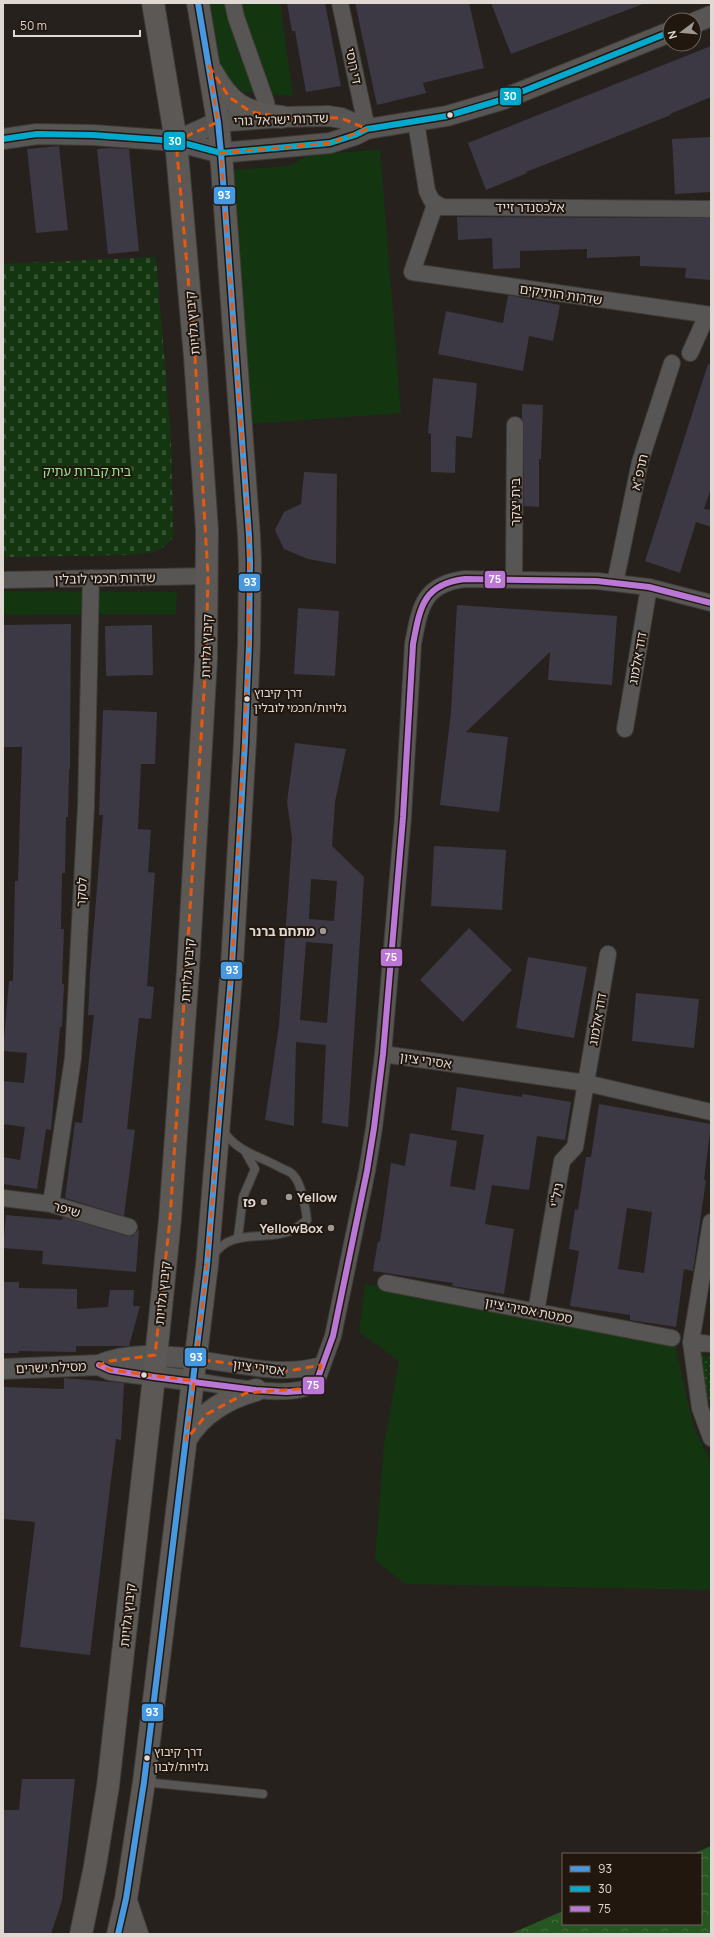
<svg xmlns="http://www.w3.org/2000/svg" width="714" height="1937" font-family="Manrope,'Noto Sans Hebrew',sans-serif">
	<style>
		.grass { fill: url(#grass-dots) }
		.forest { fill: url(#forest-crowns) }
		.cemetery { fill: url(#cemetery-stones) }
		.park { fill: #133610 }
		.building { fill: #3d3944; fill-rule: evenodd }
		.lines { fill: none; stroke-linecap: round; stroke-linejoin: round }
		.service-casing { stroke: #3f3b37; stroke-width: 10 }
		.minor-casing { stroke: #3f3b37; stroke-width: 18 }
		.tertiary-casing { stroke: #3f3b37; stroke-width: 22 }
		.secondary-casing { stroke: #3f3b37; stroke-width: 24 }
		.service { stroke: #575654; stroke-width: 8 }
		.minor { stroke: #575654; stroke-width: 16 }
		.tertiary { stroke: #575654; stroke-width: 20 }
		.secondary { stroke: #5b5856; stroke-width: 22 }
		.bus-1-casing { stroke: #21170f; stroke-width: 9 }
		.bus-2-casing { stroke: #21170f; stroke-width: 9 }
		.bus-3-casing { stroke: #21170f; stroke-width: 9 }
		.bus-1 { stroke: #4699e1; stroke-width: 6 }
		.bus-2 { stroke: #00a9ce; stroke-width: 6 }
		.bus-3 { stroke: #ba77d6; stroke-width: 6 }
		.marked { fill: none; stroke: #e8590c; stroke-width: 3; stroke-dasharray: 8 5; stroke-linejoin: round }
		.bus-dot { fill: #dfd8d3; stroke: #21170f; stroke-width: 1.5 }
		.poi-dot { fill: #9e9893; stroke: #21170f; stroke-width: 1.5 }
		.labels { text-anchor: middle; stroke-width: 4; stroke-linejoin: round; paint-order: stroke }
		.bus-label { font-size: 12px; fill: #dfd8d3; stroke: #21170f; text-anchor: start }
		.street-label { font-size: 13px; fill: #dfd8d3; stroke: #21170f }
		.park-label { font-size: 13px; fill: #94e48d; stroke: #21170f }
		.poi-label { font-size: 13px; font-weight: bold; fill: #dfd8d3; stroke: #21170f; text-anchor: end }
		.line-badge { stroke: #21170f; stroke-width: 1.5 }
		.badge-label { font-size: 11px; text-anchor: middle; font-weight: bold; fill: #fff }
	</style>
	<defs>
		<pattern id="grass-dots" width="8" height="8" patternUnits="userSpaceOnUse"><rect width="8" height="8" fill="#133610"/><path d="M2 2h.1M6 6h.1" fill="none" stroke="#355232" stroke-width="1.8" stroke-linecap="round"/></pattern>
		<pattern id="forest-crowns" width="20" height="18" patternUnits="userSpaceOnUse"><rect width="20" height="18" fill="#265721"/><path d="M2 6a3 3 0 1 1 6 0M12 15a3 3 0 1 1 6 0" fill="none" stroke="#456e40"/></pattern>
		<pattern id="cemetery-stones" width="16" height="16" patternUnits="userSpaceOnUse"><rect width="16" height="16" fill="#133610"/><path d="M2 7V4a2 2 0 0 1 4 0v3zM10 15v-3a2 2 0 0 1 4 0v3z" fill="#355232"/></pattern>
	</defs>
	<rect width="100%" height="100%" fill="#26211d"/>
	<path class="grass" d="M711,1355V1400L704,1401L700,1356Z"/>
	<path class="forest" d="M711,1846V1934H510L563,1911V1924H701V1854H693Z"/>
	<path class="cemetery" d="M156,257L171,439L173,537L165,546L154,552L130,555L3,557V264Z"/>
	<path class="park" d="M208,3H280L293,96L243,92L216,68Z
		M380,149L401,413L252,424L233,170L289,166L307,156Z
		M3,591L177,592L176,614L3,615Z
		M365,1284L675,1345L694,1428L711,1462V1590L405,1584L375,1560L384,1445L399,1361L359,1332Z"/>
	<path class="building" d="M287,3H325L341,86L306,92L295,31H292Z
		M355,3H469L484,68L423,83L426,93L377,105Z
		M491,3H643V4L511,54Z
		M711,46V97L670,114L671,115L526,172L527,173L486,190L468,143Z
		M711,137V192L675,194L672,139Z
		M59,146L68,230L36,233L27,149Z
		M109,148L129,149L139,251L108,254L97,149Z
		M457,217L711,218V280L685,278L686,268L640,266V256L587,258V249L520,251V268L493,269L492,238L458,240Z
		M508,295L560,305L553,341L529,336L523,371L438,354L446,311L503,323Z
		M708,364L711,365V488L704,509L711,510V527L696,522L680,573L645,561Z
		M433,378L477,383L472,438L456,436L455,473L431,472V434L428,433Z
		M522,404L543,405L541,459H539V507L524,506V425L522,419Z
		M304,472L337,474L336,564L308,559L284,549L275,530L284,512L301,504Z
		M457,605L617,616L612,685L548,680L550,652L466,732L508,737L499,812L440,805L451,712Z
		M298,608L339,611L335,676L294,674Z
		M71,624L70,769H69L68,817H66L65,873H62L61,929H64L62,984H64L62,1027H60L51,1130L46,1129L37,1189L3,1184V1157L20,1160L25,1127L3,1124V1081L24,1083L27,1053L3,1051L9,981H13L15,881H18L22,747H3V625Z
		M152,625L153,675L106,676L105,626Z
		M103,710L157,712L155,764H141L138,829L151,830L148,872L155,873L147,986L154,987L151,1019L139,1018L127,1129L135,1130L124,1216L65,1198L75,1122L82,1123L94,1015H88L90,973L103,815H99Z
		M295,743L346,749L335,802L332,846L364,877L348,1127L322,1123L326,1045L296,1042L294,1126L265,1120L279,1025L292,838L287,802ZM311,879L337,881L334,921L309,919ZM306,942L333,944L327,1023L300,1020Z
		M434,846L506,850L502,910L431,906Z
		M469,928L512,970L463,1022L420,980Z
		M528,957L587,967L574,1038L516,1028Z
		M636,993L699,999L694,1048L632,1041Z
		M457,1087L522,1097V1094L571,1102L565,1140L537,1136L529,1190L492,1185L485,1224L514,1229L504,1294L452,1286L453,1283L373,1271L378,1241L380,1242L391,1163L405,1166L410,1133L457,1141L450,1186L475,1190L484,1135L451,1130Z
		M599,1104L711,1124L704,1180H706L693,1271L684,1269L676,1327L630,1320V1315L570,1306L579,1251L569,1249L575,1209L578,1210L586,1157H591ZM627,1208L652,1212L644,1273L618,1269Z
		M6,1215L62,1220L63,1217L127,1236H132L139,1230L136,1272L42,1264L43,1251L3,1248Z
		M3,1282H19V1288L77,1289V1309L108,1307L110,1290H134L133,1306H140L129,1346H76V1352L19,1351V1353H3Z
		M64,1378L124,1383L121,1440L116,1439L90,1655L20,1647L35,1522L3,1519V1387L64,1389Z
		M22,1779H75L62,1900L51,1934H3V1810H19Z"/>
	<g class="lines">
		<g class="service-casing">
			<path id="service" d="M238,1237L243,1197L255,1169L246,1153
				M213,1256C232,1226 267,1243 295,1229C299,1226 303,1223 307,1220C306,1209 301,1183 294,1176C292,1172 285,1170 281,1168C260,1156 236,1152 223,1130
				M144,1782L263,1794"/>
		</g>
		<g class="minor-casing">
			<path id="minor" d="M233,3L236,17L266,102L268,115
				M340,3L367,129
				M416,122L427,191L432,201L442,207L711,209
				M435,205L412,272L711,315
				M690,353L707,315
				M3,580L208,576
				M514,580L515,425
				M615,583L640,462L672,363
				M625,729L649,587
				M383,1054L586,1083L711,1112
				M3,1198L51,1204L129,1227
				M51,1204L73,1058L86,806L91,578
				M711,1222L691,1342L700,1408L711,1438
				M386,1283L672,1338
				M536,1312L562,1161L575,1147L608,954
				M691,1342L711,1344
				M196,1359C237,1364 281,1377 321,1365
				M194,1381C223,1385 293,1401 316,1383L333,1336L367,1171L374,1128L383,1054L403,817L413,644C420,607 423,584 465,579L597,581L649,587L711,603"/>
		</g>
		<g class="tertiary-casing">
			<path id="tertiary" d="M694,23L711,16
				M3,139L37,134L93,135L176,141L221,153L330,143L355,135L367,129L447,116L501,100L670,32
				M176,141L218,122L282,117L328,116L341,118L367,129
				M103,1367L110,1370L194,1381
				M3,1369L99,1365C129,1352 164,1356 196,1359"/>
		</g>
		<g class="secondary-casing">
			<path id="secondary" d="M212,72C230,105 245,113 282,117
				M186,1439C201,1413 229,1397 256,1390
				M126,1901L137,1934
				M81,1934L95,1866L108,1786L154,1377L170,1219L188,970L206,660L207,530L195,357L176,141L153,3
				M118,1934L126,1899L144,1782L207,1265L232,965L245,742L249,644L250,562L249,536L221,153L218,122L198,3"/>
		</g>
		<use href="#service" class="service"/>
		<use href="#minor" class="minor"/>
		<use href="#tertiary" class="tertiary"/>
		<use href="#secondary" class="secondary"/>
		<g class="bus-1-casing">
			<path id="bus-1" d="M118,1934L126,1899L144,1782L207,1265L232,965L245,742L249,644L250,562L249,536L221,153L218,122L198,3"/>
		</g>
		<g class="bus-2-casing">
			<path id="bus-2" d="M3,139L37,134L93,135L176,141L221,153L330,143L355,135L367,129L447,116L501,100L670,32"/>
		</g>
		<g class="bus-3-casing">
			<path id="bus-3" d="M99,1365L110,1370L154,1377L256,1390L286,1392L301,1391L310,1388L316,1383L333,1336L367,1171L374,1128L383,1054L403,817L413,644C420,607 423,584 465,579L597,581L649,587L711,603"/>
		</g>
		<use href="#bus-1" class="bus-1"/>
		<use href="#bus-2" class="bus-2"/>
		<use href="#bus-3" class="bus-3"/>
	</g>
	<path class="marked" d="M209,66L229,97L251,112L282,117L341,118L367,129L330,143L221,153L249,536V644L232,965L207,1265L196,1359L288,1371L321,1365L316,1383L310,1388L246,1393L207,1414L186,1440L194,1381L110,1370L99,1365L110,1361L155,1355L170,1219L206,660L208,576L195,357L176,141L218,122Z"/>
	<g class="bus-dot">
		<circle cx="450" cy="115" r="3.5"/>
		<circle cx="247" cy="699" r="3.5"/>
		<circle cx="144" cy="1375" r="3.5"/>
		<circle cx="147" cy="1758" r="3.5"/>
	</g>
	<g class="poi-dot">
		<circle cx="323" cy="931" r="4"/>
		<circle cx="289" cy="1197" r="4"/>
		<circle cx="264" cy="1202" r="4"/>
		<circle cx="331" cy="1228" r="4"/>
	</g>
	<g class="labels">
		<g class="bus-label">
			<text x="254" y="697">דרך קיבוץ<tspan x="254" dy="15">גלויות/חכמי לובלין</tspan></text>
			<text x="154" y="1756">דרך קיבוץ<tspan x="154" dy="15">גלויות/לבון</tspan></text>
		</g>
		<g class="street-label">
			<text transform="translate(354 66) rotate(78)" y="5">די רוסי</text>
			<text transform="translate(281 119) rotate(-2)" y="5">שדרות ישראל גורי</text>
			<text x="530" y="212">אלכסנדר זייד</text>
			<text transform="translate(561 294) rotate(8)" y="5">שדרות הותיקים</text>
			<text transform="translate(192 323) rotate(-95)" y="5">קיבוץ גלויות</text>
			<text transform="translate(639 472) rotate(-77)" y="5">תרפ"א</text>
			<text transform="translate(515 502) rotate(-90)" y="5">בית יצקר</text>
			<text transform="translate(105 578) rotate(-1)" y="5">שדרות חכמי לובלין</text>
			<text transform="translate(206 646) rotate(-88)" y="5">קיבוץ גלויות</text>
			<text transform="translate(637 658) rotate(-80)" y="5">דוד אלמוג</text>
			<text transform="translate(81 892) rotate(-87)" y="5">לסקר</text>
			<text transform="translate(187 970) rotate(-86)" y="5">קיבוץ גלויות</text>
			<text transform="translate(597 1019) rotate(-80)" y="5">דוד אלמוג</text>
			<text transform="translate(426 1060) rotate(8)" y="5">אסירי ציון</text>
			<text transform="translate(556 1195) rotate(-80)" y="5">ניל"י</text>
			<text transform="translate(67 1209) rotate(16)" y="5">שיפר</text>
			<text transform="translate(162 1293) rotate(-84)" y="5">קיבוץ גלויות</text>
			<text transform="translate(529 1310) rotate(11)" y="5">סמטת אסירי ציון</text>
			<text transform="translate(51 1367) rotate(-2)" y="5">מסילת ישרים</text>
			<text transform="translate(259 1367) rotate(7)" y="5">אסירי ציון</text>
			<text transform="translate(127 1615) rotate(-84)" y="5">קיבוץ גלויות</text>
		</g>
		<g class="park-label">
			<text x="87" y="476">בית קברות עתיק</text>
		</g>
		<g class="poi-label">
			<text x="315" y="936">מתחם ברנר</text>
			<text x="297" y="1202" text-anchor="start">Yellow</text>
			<text x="256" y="1207">פז</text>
			<text x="323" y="1233">YellowBox</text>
		</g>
	</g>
	<g class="line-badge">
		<rect x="499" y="87" width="23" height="19" rx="4" fill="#00a9ce"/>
		<rect x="163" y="131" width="23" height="20" rx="4" fill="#00a9ce"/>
		<rect x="213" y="186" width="23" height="19" rx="4" fill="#4699e1"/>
		<rect x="484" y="570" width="22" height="19" rx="4" fill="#ba77d6"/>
		<rect x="238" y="573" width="23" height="19" rx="4" fill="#4699e1"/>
		<rect x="380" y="948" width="23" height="19" rx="4" fill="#ba77d6"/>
		<rect x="220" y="961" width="23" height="19" rx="4" fill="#4699e1"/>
		<rect x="184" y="1347" width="23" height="20" rx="4" fill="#4699e1"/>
		<rect x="302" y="1376" width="23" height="19" rx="4" fill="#ba77d6"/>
		<rect x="141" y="1703" width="23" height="19" rx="4" fill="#4699e1"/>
	</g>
	<g class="badge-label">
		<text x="510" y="100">30</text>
		<text x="175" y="145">30</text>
		<text x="224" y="199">93</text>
		<text x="495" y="583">75</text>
		<text x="250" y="586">93</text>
		<text x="391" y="961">75</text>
		<text x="232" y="974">93</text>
		<text x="196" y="1361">93</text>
		<text x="313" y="1389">75</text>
		<text x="152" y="1716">93</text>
	</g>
	<rect width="714" height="1937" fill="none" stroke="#dfd8d3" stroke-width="8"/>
	<rect x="562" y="1853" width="140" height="72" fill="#21170f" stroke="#6d645d"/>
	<rect x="570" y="1866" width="20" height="6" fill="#4699e1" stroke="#6d645d"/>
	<text x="598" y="1873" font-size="12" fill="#dfd8d3">93</text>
	<rect x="570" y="1886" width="20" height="6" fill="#00a9ce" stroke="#6d645d"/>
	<text x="598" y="1893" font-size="12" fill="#dfd8d3">30</text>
	<rect x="570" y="1906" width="20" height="6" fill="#ba77d6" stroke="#6d645d"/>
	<text x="598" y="1913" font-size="12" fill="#dfd8d3">75</text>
	<g transform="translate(682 32) rotate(254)"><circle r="19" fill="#21170f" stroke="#6d645d"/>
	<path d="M0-3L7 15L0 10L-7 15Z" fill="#9e9893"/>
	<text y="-6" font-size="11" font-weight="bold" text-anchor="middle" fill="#dfd8d3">N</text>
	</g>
	<path d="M14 30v6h126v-6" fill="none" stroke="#dfd8d3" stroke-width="2"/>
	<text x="20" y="30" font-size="12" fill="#dfd8d3" stroke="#21170f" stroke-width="3" paint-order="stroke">50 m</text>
</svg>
